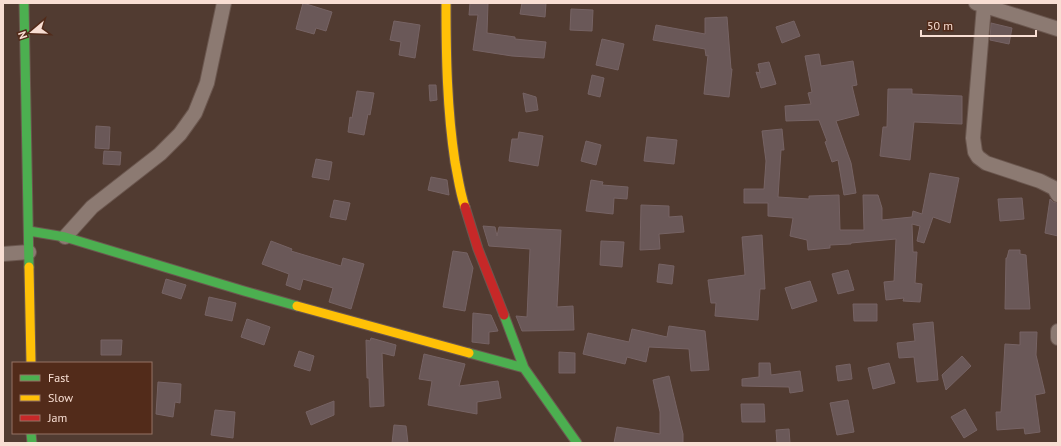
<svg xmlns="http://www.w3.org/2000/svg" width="1061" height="446" font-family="'PT Sans',sans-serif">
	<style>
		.building { fill: #6a5858; stroke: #766364 }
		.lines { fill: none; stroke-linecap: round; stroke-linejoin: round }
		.street-casing { stroke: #6b574f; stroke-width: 16 }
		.fast-casing { stroke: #6b574f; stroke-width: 11 }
		.slow-casing { stroke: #6b574f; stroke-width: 11 }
		.jam-casing { stroke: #6b574f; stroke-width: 11 }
		.street { stroke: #8c7a72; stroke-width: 14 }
		.fast { stroke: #4caf50; stroke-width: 9 }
		.slow { stroke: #ffc107; stroke-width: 9 }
		.jam { stroke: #c62828; stroke-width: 9 }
	</style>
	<rect width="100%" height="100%" fill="#513b31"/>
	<path class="building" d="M303,3L332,12L326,31L316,28L314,34L296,29Z
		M470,3H488L487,33L515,37V39L546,42L544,58L512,56L473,50L478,15H469Z
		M522,3H546L545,17L520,14Z
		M571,9L593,10L592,31L570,30Z
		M727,17L731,69H732L729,97L704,94L708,55L706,56L705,49L653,40L656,25L705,34V18Z
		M394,21L420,25L415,58L399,55L401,42L390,40Z
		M794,21L800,36L782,43L776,27Z
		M991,23L1012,28L1009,44L990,40Z
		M602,39L624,44L618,70L596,65Z
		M819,54L821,66L853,61L857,85L852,86L859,115L836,121L851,163L856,193L844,195L838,160L832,162L825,142L827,141L819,120L786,121L785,106L811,104L808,93L812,92L805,56Z
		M769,62L776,84L761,88L756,72L760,73L758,64Z
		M592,75L604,78L600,97L588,94Z
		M429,85H436L437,100L430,101Z
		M888,89H912V94L962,96V124L914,122L910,160L880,156L883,127H887Z
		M357,91L374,93L370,115L368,114L364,135L348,132L350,117L352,118Z
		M523,93L536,97L538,110L526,112Z
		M96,126L110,127L109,149L95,148Z
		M782,129L784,150H781L778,197L809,199V196L839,195L840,230H864L863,195H878L882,208V220L912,217L913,211L922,214L930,173L959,178L950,223L933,217L924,243L917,241L920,226L912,224L913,252H917L915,283L922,284L920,302L903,301L904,298L886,300L884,282L894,281L896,239L851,243V244L830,245V248L808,250L807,240L790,236L793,218L768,216V203H744V189H764L766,161L762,131Z
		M519,132L543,136L538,166L509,161L512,139H518Z
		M647,137L677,140L674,164L644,161Z
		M586,141L601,145L596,165L581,161Z
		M104,151L121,152L120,165L103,164Z
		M316,159L332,162L329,180L312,177Z
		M431,177L447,180L449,195L428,190Z
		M591,180L603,182L602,185L628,187L627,199L614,198L613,214L586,211Z
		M1022,198L1024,219L1000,221L998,199Z
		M1050,199L1053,202L1058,203V236L1045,233Z
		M334,200L350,203L346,220L330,217Z
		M641,205L669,206V217L682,216L684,232L659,234L660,249L640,250Z
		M483,226L495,227L497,236L499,227L561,230L557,307L573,306L574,330L522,331L516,316L527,317L530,249L489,246Z
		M762,235L765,289H760L758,320L715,316L716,303H711L708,280L745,275L742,237Z
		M271,241L292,249L291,251L341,266L343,258L364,264L351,309L329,302L333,288L303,279L300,290L286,285L289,274L262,264Z
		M601,241L624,242L622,267L600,265Z
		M1009,250H1020V254L1026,255L1030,309H1005L1006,258H1007Z
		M453,251L467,253L473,268L465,311L443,307Z
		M659,264L674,266L672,284L657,282Z
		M848,270L854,290L838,294L832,274Z
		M166,279L186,285L181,299L162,293Z
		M810,281L817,301L792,309L785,288Z
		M209,297L236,303L232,321L205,315Z
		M853,304H877V321H854Z
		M473,313L491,315L498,331L489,332V344L472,342Z
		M247,319L270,327L264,345L241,337Z
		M933,322L938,380L917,382L914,357L899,358L897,343L915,341L913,324Z
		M669,326L705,331L709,370L691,371L689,349L649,347L646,362L627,357L625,364L583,354L588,333L629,342L632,329L667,337Z
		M1020,332H1037L1036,355L1045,393L1035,395L1040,432L1025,434L1024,428L997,430L996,412H1001L1005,344L1020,345Z
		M371,338L396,345L394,356L382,353L384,406L370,407L369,378H367L366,340L370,341Z
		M101,340H122L121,355H101Z
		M299,351L314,356L310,371L294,366Z
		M559,352L575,353V373H559Z
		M424,354L465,364L459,386L498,381L501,398L477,402V414L428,405L432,381L419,379Z
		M962,356L971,366L946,390L942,375Z
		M759,363H770L771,375L800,371L803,391L790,393L789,387L742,386V379L759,377Z
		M889,363L895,383L873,389L868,368Z
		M850,364L852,379L838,381L836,366Z
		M669,376L683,434V443H614L617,427L660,434V412L653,380Z
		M158,382L181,384L180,403L175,402L173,417L156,414Z
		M848,400L854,432L837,435L830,403Z
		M334,401V415L311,425L306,412Z
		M741,404H764L765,422H742Z
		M965,409L977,430L964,438L951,417Z
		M215,410L235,412L233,438L211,435Z
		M394,425L406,426L408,443H392Z
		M789,429L790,443H777L776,430Z"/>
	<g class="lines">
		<g class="street-casing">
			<path id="street" d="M976,3L1058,29
				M984,6L973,138L975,152L978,157L986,163L1040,181L1054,188L1058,195
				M65,237L92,207L160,154L180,134L195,113L207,83L224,3
				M3,254L29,252
				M1058,331V338"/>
		</g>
		<g class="fast-casing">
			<path id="fast" d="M24,3L29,267
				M29,231L65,237L244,291L297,306
				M504,315L524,368L577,443
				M469,353L524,368
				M31,433L32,443"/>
		</g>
		<g class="slow-casing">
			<path id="slow" d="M446,3C446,56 447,109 455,162C458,177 460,193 465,207
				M29,267L31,363
				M297,306L469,353"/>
		</g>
		<g class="jam-casing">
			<path id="jam" d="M465,207L478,249L504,315"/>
		</g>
		<use href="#street" class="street"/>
		<use href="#fast" class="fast"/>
		<use href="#slow" class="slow"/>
		<use href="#jam" class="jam"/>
	</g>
	<rect width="1061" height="446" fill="none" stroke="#f8ded3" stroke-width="8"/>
	<rect x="12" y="362" width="140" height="72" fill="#522b1a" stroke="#947364"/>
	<rect x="20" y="375" width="20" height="6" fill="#4caf50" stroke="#947364"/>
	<text x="48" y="382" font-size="12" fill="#f8ded3">Fast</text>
	<rect x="20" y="395" width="20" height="6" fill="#ffc107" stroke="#947364"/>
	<text x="48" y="402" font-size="12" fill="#f8ded3">Slow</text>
	<rect x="20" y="415" width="20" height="6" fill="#c62828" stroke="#947364"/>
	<text x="48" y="422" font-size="12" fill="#f8ded3">Jam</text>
	<g transform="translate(32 32) rotate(251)" stroke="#522b1a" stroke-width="3" paint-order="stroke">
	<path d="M0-3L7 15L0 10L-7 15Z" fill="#f8ded3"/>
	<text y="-6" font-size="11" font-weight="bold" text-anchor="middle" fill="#f8ded3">N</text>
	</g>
	<path d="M921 30v6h115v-6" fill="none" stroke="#f8ded3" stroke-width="2"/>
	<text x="927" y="30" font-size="12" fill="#f8ded3" stroke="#522b1a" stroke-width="3" paint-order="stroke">50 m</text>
</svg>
